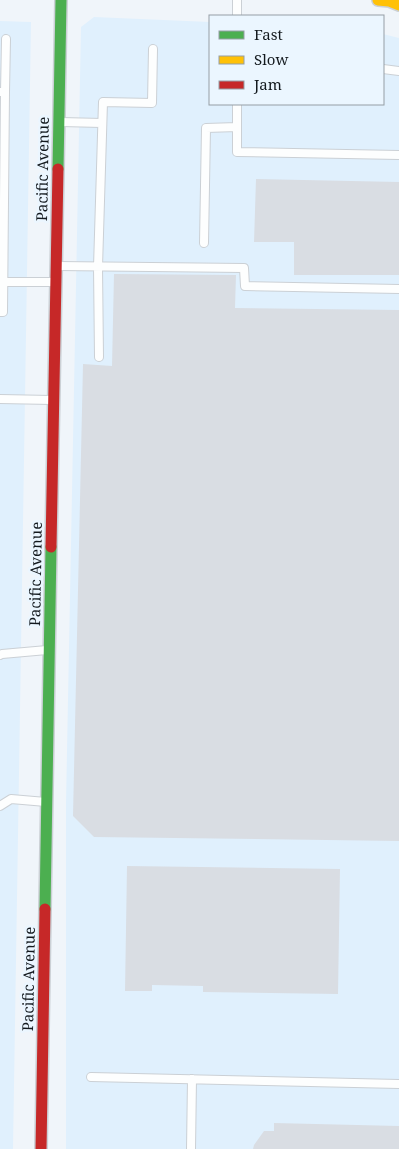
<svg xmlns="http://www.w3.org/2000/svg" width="399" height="1149" font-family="'Noto Serif',serif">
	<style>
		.built { fill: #e0f0fd }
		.building { fill: #d9dde3 }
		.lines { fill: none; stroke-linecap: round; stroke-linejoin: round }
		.lane-casing { stroke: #cbd0d5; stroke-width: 10 }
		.fast-casing { stroke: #cbd0d5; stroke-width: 14 }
		.slow-casing { stroke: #cbd0d5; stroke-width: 14 }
		.jam-casing { stroke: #cbd0d5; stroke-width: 14 }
		.lane { stroke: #fdfefe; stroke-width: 8 }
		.fast { stroke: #4caf50; stroke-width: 11 }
		.slow { stroke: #ffc107; stroke-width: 11 }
		.jam { stroke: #c62828; stroke-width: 11 }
		.labels { text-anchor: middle; stroke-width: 5; stroke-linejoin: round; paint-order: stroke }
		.street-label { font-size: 15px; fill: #13191e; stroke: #ebf6ff }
	</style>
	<rect width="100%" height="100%" fill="#f0f5fa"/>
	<path class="built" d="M94,17L210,22V104H383V34L399,38V1149H66V803L81,27Z
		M0,21L31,22L13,1149H0Z"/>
	<path class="building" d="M256,179L399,182V275H294V242H254Z
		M114,274L236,275L235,308L399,310V841L94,837L73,816L83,364L112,366Z
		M127,866L340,869L338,994L203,992V986L152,985V991H125Z
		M274,1123L399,1126V1149H253L254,1145L264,1131H274Z"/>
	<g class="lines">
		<g class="lane-casing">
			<path id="lane" d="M237,0V16
				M383,69L399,71
				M0,92H5L6,39
				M237,104V152L399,155
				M61,122L102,123
				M204,243L206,128L237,127
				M58,266L244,268L245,286L399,289
				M3,282H54
				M0,312H3L5,92
				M99,357L98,267L103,102L152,103L153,49
				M0,399L52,400
				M0,655L2,654L47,650
				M0,806L11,799L46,802
				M91,1077L399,1084
				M191,1149L192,1079"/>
		</g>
		<g class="fast-casing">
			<path id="fast" d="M58,169L61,0
				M45,909L51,547"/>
		</g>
		<g class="slow-casing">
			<path id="slow" d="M378,0L389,1L399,5"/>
		</g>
		<g class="jam-casing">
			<path id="jam" d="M51,547L58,169
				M41,1149L45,909"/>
		</g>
		<use href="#lane" class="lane"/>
		<use href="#fast" class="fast"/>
		<use href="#slow" class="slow"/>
		<use href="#jam" class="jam"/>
	</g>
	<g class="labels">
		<g class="street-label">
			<text transform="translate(43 169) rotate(-89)" y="5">Pacific Avenue</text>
			<text transform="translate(36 574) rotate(-89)" y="5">Pacific Avenue</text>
			<text transform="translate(29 979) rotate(-89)" y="5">Pacific Avenue</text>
		</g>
	</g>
	<rect x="209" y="15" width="175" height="90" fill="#ebf6ff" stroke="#959ea5"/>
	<rect x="219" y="31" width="25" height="8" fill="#4caf50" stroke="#959ea5"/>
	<text x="254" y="40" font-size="15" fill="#13191e">Fast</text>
	<rect x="219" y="56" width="25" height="8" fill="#ffc107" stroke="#959ea5"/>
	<text x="254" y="65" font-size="15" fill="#13191e">Slow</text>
	<rect x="219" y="81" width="25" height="8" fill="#c62828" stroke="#959ea5"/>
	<text x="254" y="90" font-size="15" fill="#13191e">Jam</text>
</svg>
